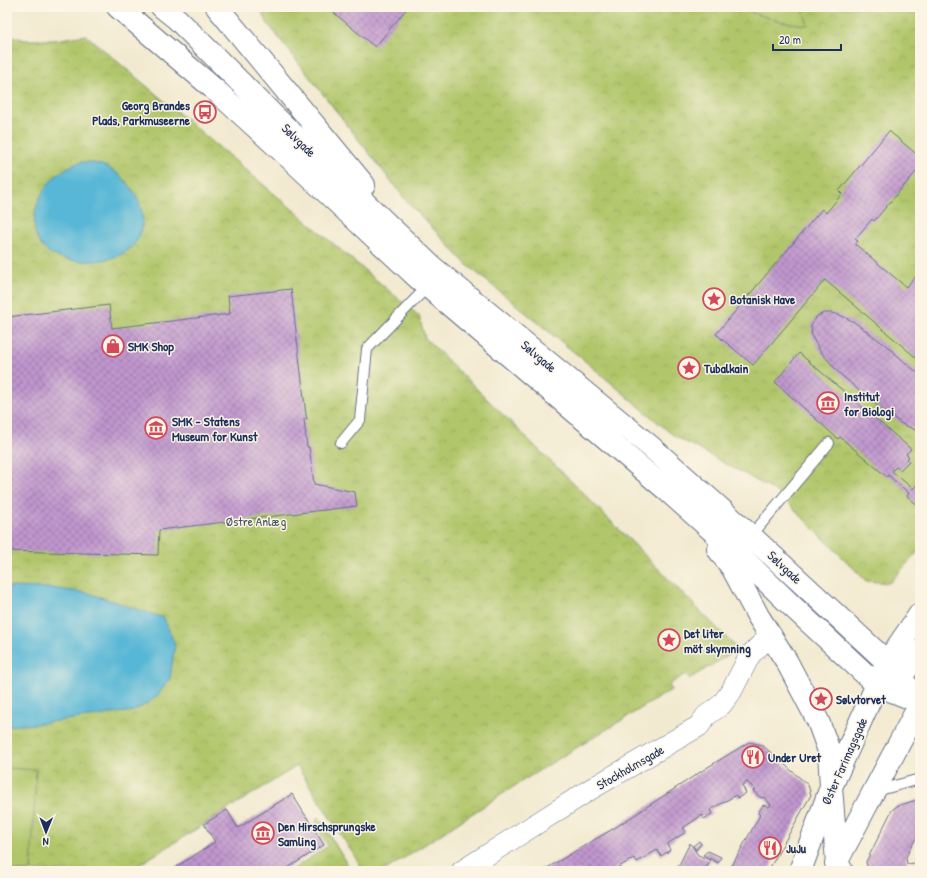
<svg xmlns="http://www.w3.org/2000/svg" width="927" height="878" font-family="'Patrick Hand',sans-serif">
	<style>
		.grass { fill: url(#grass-tufts); stroke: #667a64 }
		.park { fill: url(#park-crowns); stroke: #667a64 }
		.garden { fill: #b1c66b; stroke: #667a64 }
		.water { fill: #58b7d6; stroke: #3a739a }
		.building { fill: url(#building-cross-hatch) }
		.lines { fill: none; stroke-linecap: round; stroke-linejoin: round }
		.lane-casing { stroke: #667086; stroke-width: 12 }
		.street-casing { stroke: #667086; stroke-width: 22 }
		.secondary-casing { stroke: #667086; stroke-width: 24 }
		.lane { stroke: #fff; stroke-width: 10 }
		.street { stroke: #fff; stroke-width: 21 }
		.secondary { stroke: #fff; stroke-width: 22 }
		.labels { text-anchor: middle; stroke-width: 3; stroke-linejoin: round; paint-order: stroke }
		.poi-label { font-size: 13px; font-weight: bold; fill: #1b2f5e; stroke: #fcf5e5; text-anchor: start }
		.street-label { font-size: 13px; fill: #1b2f5e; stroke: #fcf5e5 }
		.park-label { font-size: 13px; fill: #405561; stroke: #fcf5e5 }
	</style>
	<defs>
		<pattern id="grass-tufts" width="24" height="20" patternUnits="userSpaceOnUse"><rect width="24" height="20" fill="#b1c66b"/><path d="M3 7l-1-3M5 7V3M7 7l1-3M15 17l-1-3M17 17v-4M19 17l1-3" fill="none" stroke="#98aa5f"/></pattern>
		<pattern id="park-crowns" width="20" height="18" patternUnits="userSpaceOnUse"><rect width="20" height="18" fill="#b1c66b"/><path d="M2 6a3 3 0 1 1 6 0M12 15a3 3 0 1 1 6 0" fill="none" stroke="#98aa5f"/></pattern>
		<pattern id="building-cross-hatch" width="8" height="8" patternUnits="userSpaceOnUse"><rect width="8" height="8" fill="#c096cd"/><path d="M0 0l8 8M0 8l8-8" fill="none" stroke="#9b7baa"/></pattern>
	</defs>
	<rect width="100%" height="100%" fill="#fcf5e5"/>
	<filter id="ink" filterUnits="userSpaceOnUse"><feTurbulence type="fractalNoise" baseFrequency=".025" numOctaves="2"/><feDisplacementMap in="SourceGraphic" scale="8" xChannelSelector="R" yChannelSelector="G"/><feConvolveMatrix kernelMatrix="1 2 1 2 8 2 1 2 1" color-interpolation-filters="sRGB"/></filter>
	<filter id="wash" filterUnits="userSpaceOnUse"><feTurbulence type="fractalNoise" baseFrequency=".012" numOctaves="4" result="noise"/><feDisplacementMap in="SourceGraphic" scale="16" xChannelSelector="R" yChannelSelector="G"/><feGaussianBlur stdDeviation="0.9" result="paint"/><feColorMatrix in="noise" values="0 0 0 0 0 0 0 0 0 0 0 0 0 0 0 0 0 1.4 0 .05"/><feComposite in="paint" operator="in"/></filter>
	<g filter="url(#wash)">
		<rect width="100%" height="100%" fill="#f2ead0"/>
		<path class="grass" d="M319,817L351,871H290L328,846L314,824L317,822L316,819Z"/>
		<path class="park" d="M260,7H920V550L889,583L866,581L777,492L673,435L591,366L466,264L405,199L265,20Z
			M7,34L25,40H55L86,35L419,316L425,338L539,450L568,478L738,649L689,679L685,674L669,685L671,690L527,778L384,871H364L297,766L137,866L140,871H7Z"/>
		<path class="garden" d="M739,7H802L808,25C782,23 762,17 739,7Z
			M7,768L36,770L31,871H7Z"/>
		<path class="water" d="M82,162C136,160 173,243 108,259C85,264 44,263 36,235C28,204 51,169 82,162Z
			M7,587L51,588L88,593L164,618L175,645L170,678L158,695L151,701L134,711L35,724L7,726Z"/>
		<g id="blocks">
			<path class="building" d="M327,7H408L375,47Z
				M889,131L920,157V167L874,221L872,219L855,239L858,241L855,244L906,287L920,272V361L825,280L753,365L716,334L822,209L826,213L842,194L839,191Z
				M291,289L306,415L307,419H304L307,447H309L314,484L355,492L357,506L159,530L158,555L7,551V317L109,305L112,328L230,314L228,296Z
				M824,313H832L842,316L854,322L884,344L920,375V432L902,424L872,402L839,373L821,352L812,337L811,326L817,316Z
				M799,353L911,449L906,454L909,457L907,459L909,461L900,470L896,467L892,471L913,489L920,481V507L907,496L909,493L888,475L887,477L840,437L838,439L775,382Z
				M749,742L762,745L808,785L811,795L768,871H729L760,815L758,813L763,805L769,807L771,805L764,797L761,798L753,791L755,789L747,782L742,785L746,793L738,798L736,795L710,810L712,814L704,819L702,815L683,828L686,832L667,844L670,850L661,856L657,850L637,862L634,858L612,871H542L616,827L708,767Z
				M292,794L324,845L283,871H170L215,842L204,824L227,810L238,828Z
				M920,799V837L916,838L906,857L907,864L915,863L920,866V871H870L868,869L866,862L892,810L897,806Z
				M699,841L701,844L696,850L693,846Z
				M690,843L698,855L710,860L705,871H676Z
				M708,851L721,857L718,863L703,855Z"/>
		</g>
	</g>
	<g filter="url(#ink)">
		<use href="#blocks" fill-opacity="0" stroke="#667086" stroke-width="1"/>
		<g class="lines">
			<g class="lane-casing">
				<path id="lane" d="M341,443L360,420L367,349L428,286
					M751,536L829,443
					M876,791L920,779"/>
			</g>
			<g class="street-casing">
				<path id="street" d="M462,871L591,789L699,726L706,716L721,705L731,692L750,655L771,635"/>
			</g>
			<g class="secondary-casing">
				<path id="secondary" d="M118,7L213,88L293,161L418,278L668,491L734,550L793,607L877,685L920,702
					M162,7L177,19L276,118L431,266L651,447L751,536L887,662L918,699
					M217,7L364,185
					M718,549L733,569L758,616L787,662L818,721L829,751L831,787L837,862L842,871
					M892,689L920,651
					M836,863L920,704
					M800,871L831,787L887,662L920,614"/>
			</g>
			<use href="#lane" class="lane"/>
			<use href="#street" class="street"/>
			<use href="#secondary" class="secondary"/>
		</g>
	</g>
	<defs>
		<g id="bus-ring" transform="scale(1.15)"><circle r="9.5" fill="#fcf5e5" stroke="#d1495b" stroke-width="1.5"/><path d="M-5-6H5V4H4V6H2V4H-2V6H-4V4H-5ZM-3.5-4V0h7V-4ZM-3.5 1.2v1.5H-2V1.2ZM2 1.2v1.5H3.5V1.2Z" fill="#d1495b"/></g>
		<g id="sight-ring" transform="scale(1.15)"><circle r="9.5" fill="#fcf5e5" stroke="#d1495b" stroke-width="1.5"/><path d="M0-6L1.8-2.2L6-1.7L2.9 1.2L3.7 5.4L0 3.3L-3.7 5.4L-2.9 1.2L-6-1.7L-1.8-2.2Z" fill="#d1495b"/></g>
		<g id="shop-ring" transform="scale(1.15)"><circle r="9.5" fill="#fcf5e5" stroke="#d1495b" stroke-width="1.5"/><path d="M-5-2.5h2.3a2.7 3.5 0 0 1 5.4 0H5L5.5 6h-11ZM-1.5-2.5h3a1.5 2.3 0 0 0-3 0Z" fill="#d1495b"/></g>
		<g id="museum-ring" transform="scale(1.15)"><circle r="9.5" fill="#fcf5e5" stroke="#d1495b" stroke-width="1.5"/><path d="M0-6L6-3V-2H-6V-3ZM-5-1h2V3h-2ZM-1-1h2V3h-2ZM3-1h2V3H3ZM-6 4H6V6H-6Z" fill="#d1495b"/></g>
		<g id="restaurant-ring" transform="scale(1.15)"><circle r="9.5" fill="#fcf5e5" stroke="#d1495b" stroke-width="1.5"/><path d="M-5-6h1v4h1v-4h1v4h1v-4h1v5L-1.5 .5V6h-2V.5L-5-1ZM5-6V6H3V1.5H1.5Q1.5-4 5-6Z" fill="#d1495b"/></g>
	</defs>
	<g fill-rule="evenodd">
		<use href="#bus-ring" x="205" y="112"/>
		<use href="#sight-ring" x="714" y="299"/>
		<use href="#shop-ring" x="113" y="346"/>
		<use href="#sight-ring" x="689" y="368"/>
		<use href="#museum-ring" x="828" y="403"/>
		<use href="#museum-ring" x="156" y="428"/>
		<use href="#sight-ring" x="669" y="640"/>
		<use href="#sight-ring" x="821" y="699"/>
		<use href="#restaurant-ring" x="753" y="757"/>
		<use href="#museum-ring" x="263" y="833"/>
		<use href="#restaurant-ring" x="770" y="848"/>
	</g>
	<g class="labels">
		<g class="poi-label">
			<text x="190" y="110" text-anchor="end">Georg Brandes<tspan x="190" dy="15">Plads, Parkmuseerne</tspan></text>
			<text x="730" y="304">Botanisk Have</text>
			<text x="128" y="351">SMK Shop</text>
			<text x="704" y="373">Tubalkain</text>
			<text x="844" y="401">Institut<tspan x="844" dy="15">for Biologi</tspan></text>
			<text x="172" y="426">SMK - Statens<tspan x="172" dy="15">Museum for Kunst</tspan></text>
			<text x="684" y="638">Det liter<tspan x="684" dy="15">möt skymning</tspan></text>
			<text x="836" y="704">Sølvtorvet</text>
			<text x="768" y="762">Under Uret</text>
			<text x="278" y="831">Den Hirschsprungske<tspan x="278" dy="15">Samling</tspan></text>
			<text x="786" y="853">JuJu</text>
		</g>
		<g class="street-label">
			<text transform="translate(299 140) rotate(44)" y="5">Sølvgade</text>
			<text transform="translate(539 356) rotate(40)" y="5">Sølvgade</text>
			<text transform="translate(785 567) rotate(43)" y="5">Sølvgade</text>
			<text transform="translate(844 761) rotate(-66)" y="5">Øster Farimagsgade</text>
			<text transform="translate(630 767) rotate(-30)" y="5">Stockholmsgade</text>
		</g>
		<g class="park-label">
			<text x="256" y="526">Østre Anlæg</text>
		</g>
	</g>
	<rect width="927" height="878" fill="none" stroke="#fcf5e5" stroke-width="24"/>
	<g transform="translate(46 832) rotate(181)" stroke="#fcf5e5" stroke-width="3" paint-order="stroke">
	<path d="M0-3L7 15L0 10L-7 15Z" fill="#1b2f5e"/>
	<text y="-6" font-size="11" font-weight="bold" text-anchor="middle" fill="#1b2f5e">N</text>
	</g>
	<path d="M773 44v6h68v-6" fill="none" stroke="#1b2f5e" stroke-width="2"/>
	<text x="779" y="44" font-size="12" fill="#1b2f5e" stroke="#fcf5e5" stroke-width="3" paint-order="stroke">20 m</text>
</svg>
